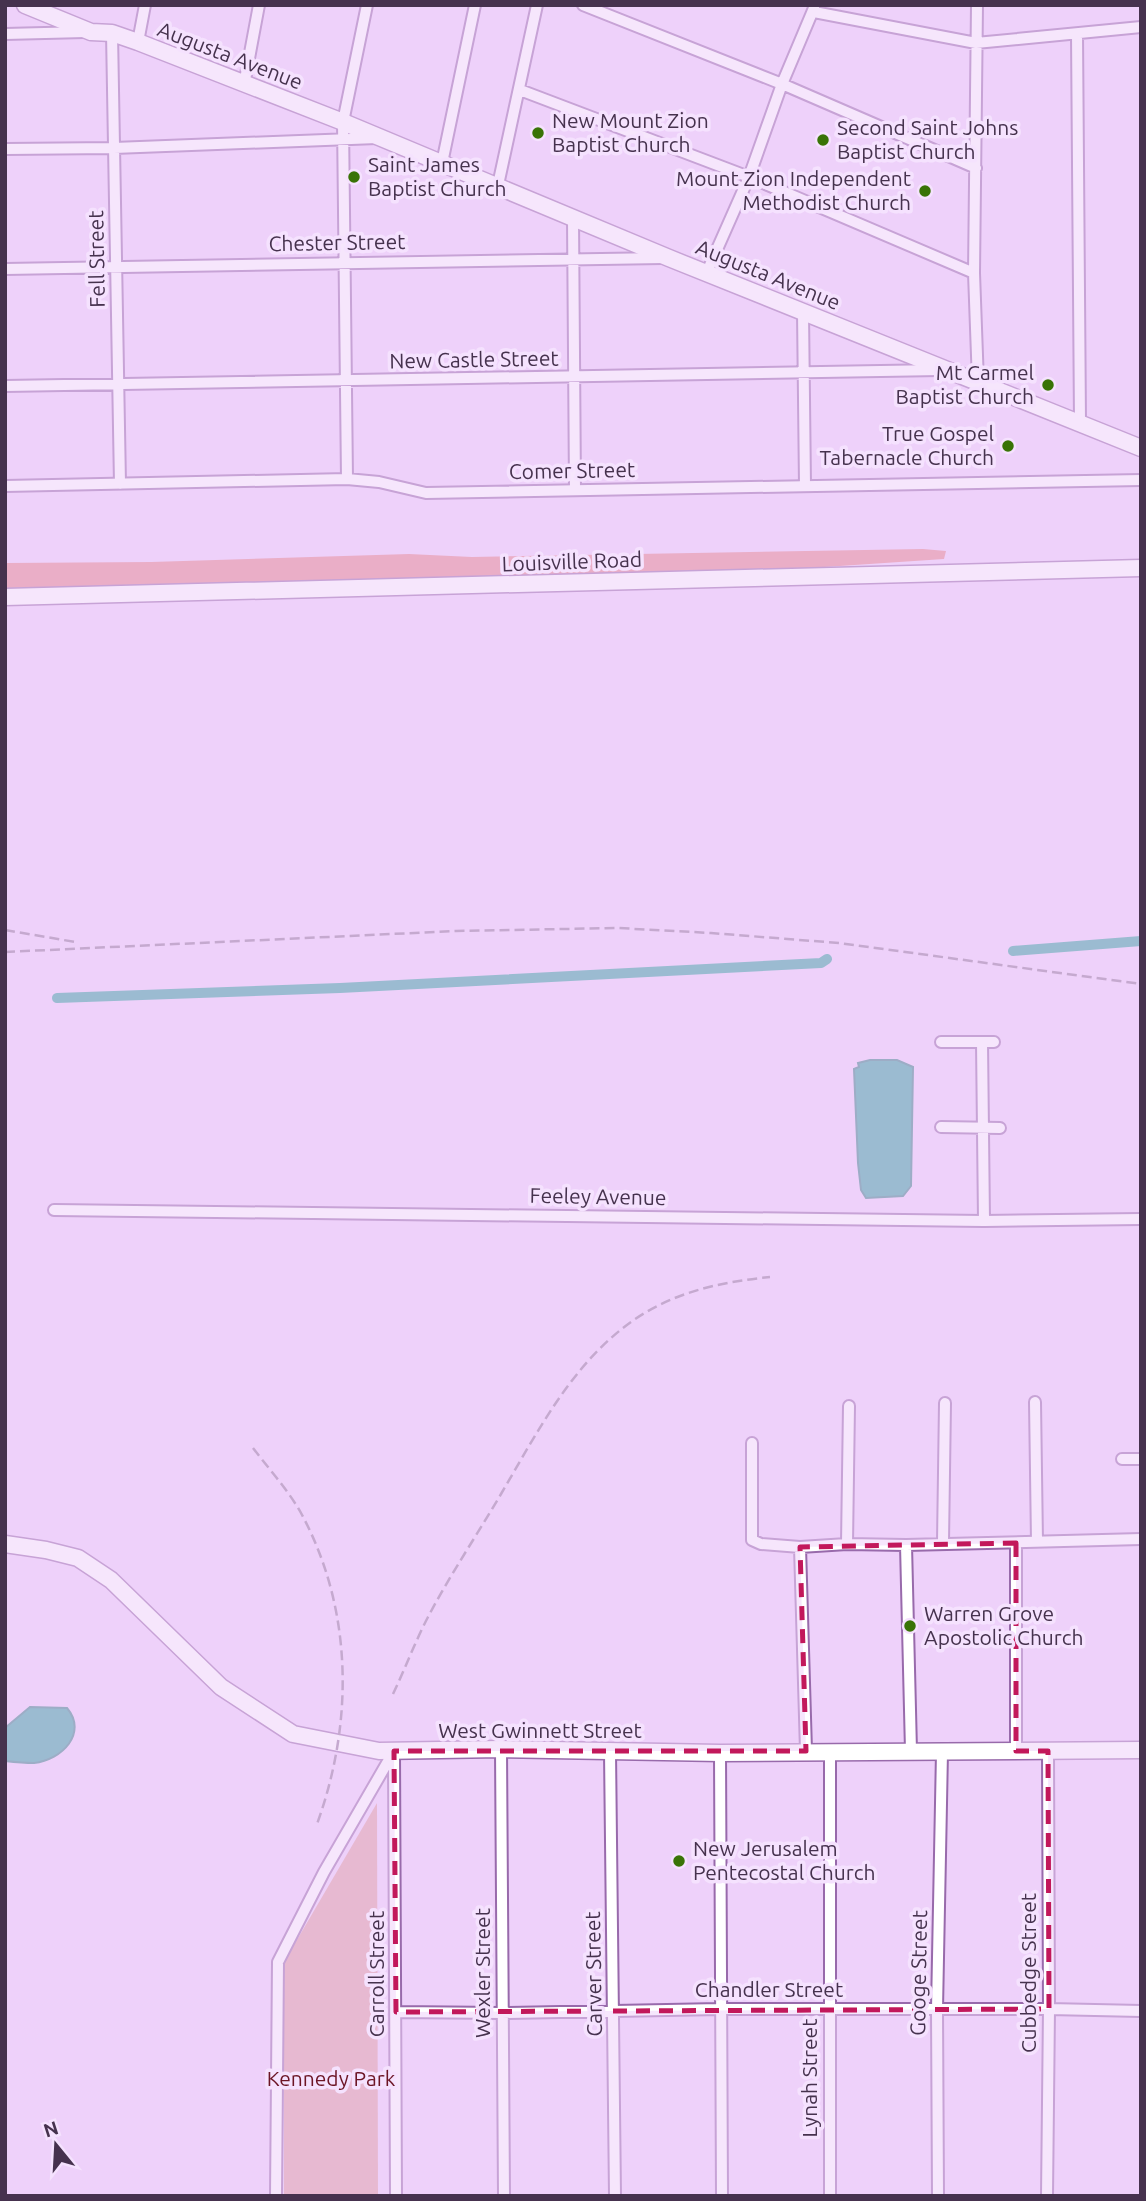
<svg xmlns="http://www.w3.org/2000/svg" width="1146" height="2201" font-family="Ubuntu,sans-serif">
	<style>
		.green { fill: #de9ca0 }
		.forest { fill: #e4838b }
		.water { fill: #35a1a1; stroke: #3a8088; stroke-width: 2 }
		.lines { fill: none; stroke-linecap: round; stroke-linejoin: round }
		.canal { stroke: #35a1a1; stroke-width: 10 }
		.minor-casing { stroke: #986aab; stroke-width: 14 }
		.secondary-casing { stroke: #986aab; stroke-width: 19 }
		.minor { stroke: #fff; stroke-width: 10 }
		.secondary { stroke: #fff; stroke-width: 16 }
		.rail { stroke: #92799b; stroke-width: 2.5; stroke-dasharray: 10 5; stroke-linecap: butt }
		.marked { fill: none; stroke: #c2185b; stroke-width: 5; stroke-dasharray: 14 9; stroke-linejoin: round }
		.poi-dot { fill: #397306; stroke: #f5e2fe; stroke-width: 2.5 }
		.labels { text-anchor: middle; stroke-width: 7; stroke-linejoin: round; paint-order: stroke }
		.street-label { font-size: 21px; fill: #46324e; stroke: #f5e2fe }
		.poi-label { font-size: 21px; fill: #46324e; stroke: #f5e2fe; text-anchor: start }
		.park-label { font-size: 21px; fill: #6c1525; stroke: #f5e2fe }
	</style>
	<rect width="100%" height="100%" fill="#eed1fa"/>
	<path class="green" d="M377,1803L378,2196H284V1962Z"/>
	<path class="forest" d="M923,549L946,551L944,559L810,568L475,578L5,588V563L151,562L409,554L472,557Z"/>
	<path class="water" d="M870,1060H897L913,1067L911,1186L903,1196L866,1198L861,1190L858,1163L854,1069L859,1067L858,1063Z
		M30,1707L67,1708C88,1733 62,1760 34,1763C25,1763 14,1762 5,1761V1728Z"/>
	<g class="lines">
		<path class="canal" d="M1013,951L1141,941
			M57,998L340,988L821,963L827,959"/>
		<g class="minor-casing">
			<path id="minor" d="M583,5L782,84L976,168
				M977,5L974,273L978,383
				M814,12L976,43L1141,27
				M112,33L120,484
				M5,34L85,32
				M1077,34L1080,422
				M138,42L145,5
				M244,85L259,5
				M520,90L749,177L974,273
				M5,149L114,148L377,138
				M442,163L475,5
				M498,185L537,5
				M573,218L575,490
				M5,269L663,258
				M707,272L749,177L782,84L814,8
				M803,312L805,486
				M5,386L940,370
				M347,479L343,122L367,5
				M5,486L347,479L379,482L426,493L1141,480
				M941,1042H994
				M982,1042L984,1221
				M941,1127L1000,1128
				M54,1210L984,1221L1141,1219
				M1035,1402L1037,1542
				M752,1443V1540L761,1544L800,1547L847,1544L906,1545L1141,1539
				M1122,1459H1141
				M943,1542L945,1403
				M847,1544L849,1406
				M906,1545L911,1751
				M800,1547L806,1751
				M501,1749L504,2196
				M1016,1751V1543
				M610,1752L615,2196
				M720,1753L722,2196
				M394,1754L396,2196
				M396,2012L502,2013L720,2009H1049L1141,2011
				M276,2196L278,1962L324,1872L394,1751
				M830,2196V1751
				M938,2196L937,2009L942,1752
				M1047,2196L1049,2009L1048,1751"/>
		</g>
		<g class="secondary-casing">
			<path id="secondary" d="M25,5L91,32L112,33L138,42L343,122L669,258L1141,448
				M5,597L1141,568
				M5,1544L46,1550L78,1558L111,1580L221,1687L293,1734L379,1751L501,1749L720,1753L1141,1750"/>
		</g>
		<use href="#minor" class="minor"/>
		<use href="#secondary" class="secondary"/>
		<path class="rail" d="M5,930L75,942
			M5,952L456,931L618,928L711,933L839,943L1141,984
			M253,1448C269,1469 288,1490 301,1513C353,1609 354,1722 317,1824
			M393,1694C405,1669 415,1642 428,1617C450,1575 477,1535 501,1494C537,1433 571,1365 631,1322C673,1292 720,1282 770,1277"/>
	</g>
	<path d="M0 0H1146V2201H0ZM1016,1543V1751H1048L1049,2009L396,2012L394,1751H806L800,1547Z" fill="#eed1fa" fill-opacity=".55" fill-rule="evenodd"/>
	<path class="marked" d="M1016,1543V1751H1048L1049,2009L396,2012L394,1751H806L800,1547Z"/>
	<g class="poi-dot">
		<circle cx="538" cy="133" r="7"/>
		<circle cx="823" cy="140" r="7"/>
		<circle cx="354" cy="177" r="7"/>
		<circle cx="925" cy="191" r="7"/>
		<circle cx="1048" cy="385" r="7"/>
		<circle cx="1008" cy="446" r="7"/>
		<circle cx="910" cy="1626" r="7"/>
		<circle cx="679" cy="1861" r="7"/>
	</g>
	<g class="labels">
		<g class="street-label">
			<text transform="translate(230 56) rotate(21)" y="7">Augusta Avenue</text>
			<text transform="translate(337 243) rotate(-1)" y="7">Chester Street</text>
			<text transform="translate(97 259) rotate(-91)" y="7">Fell Street</text>
			<text transform="translate(768 275) rotate(22)" y="7">Augusta Avenue</text>
			<text transform="translate(474 360) rotate(-1)" y="7">New Castle Street</text>
			<text transform="translate(572 471) rotate(-1)" y="7">Comer Street</text>
			<text transform="translate(572 562) rotate(-2)" y="7">Louisville Road</text>
			<text transform="translate(598 1197) rotate(1)" y="7">Feeley Avenue</text>
			<text x="540" y="1738">West Gwinnett Street</text>
			<text transform="translate(483 1973) rotate(-90)" y="7">Wexler Street</text>
			<text transform="translate(919 1973) rotate(-89)" y="7">Googe Street</text>
			<text transform="translate(1029 1973) rotate(-90)" y="7">Cubbedge Street</text>
			<text transform="translate(377 1974) rotate(-90)" y="7">Carroll Street</text>
			<text transform="translate(594 1974) rotate(-91)" y="7">Carver Street</text>
			<text x="769" y="1997">Chandler Street</text>
			<text transform="translate(810 2078) rotate(-90)" y="7">Lynah Street</text>
		</g>
		<g class="poi-label">
			<text x="552" y="128">New Mount Zion<tspan x="552" dy="24">Baptist Church</tspan></text>
			<text x="837" y="135">Second Saint Johns<tspan x="837" dy="24">Baptist Church</tspan></text>
			<text x="368" y="172">Saint James<tspan x="368" dy="24">Baptist Church</tspan></text>
			<text x="911" y="186" text-anchor="end">Mount Zion Independent<tspan x="911" dy="24">Methodist Church</tspan></text>
			<text x="1034" y="380" text-anchor="end">Mt Carmel<tspan x="1034" dy="24">Baptist Church</tspan></text>
			<text x="994" y="441" text-anchor="end">True Gospel<tspan x="994" dy="24">Tabernacle Church</tspan></text>
			<text x="924" y="1621">Warren Grove<tspan x="924" dy="24">Apostolic Church</tspan></text>
			<text x="693" y="1856">New Jerusalem<tspan x="693" dy="24">Pentecostal Church</tspan></text>
		</g>
		<g class="park-label">
			<text x="331" y="2086">Kennedy Park</text>
		</g>
	</g>
	<rect width="1146" height="2201" fill="none" stroke="#46324e" stroke-width="14"/>
	<g transform="translate(56 2145) rotate(342)" stroke="#f5e2fe" stroke-width="5" paint-order="stroke">
	<path d="M0-5L12 26L0 18L-12 26Z" fill="#46324e"/>
	<text y="-10" font-size="19" font-weight="bold" text-anchor="middle" fill="#46324e">N</text>
	</g>
</svg>
